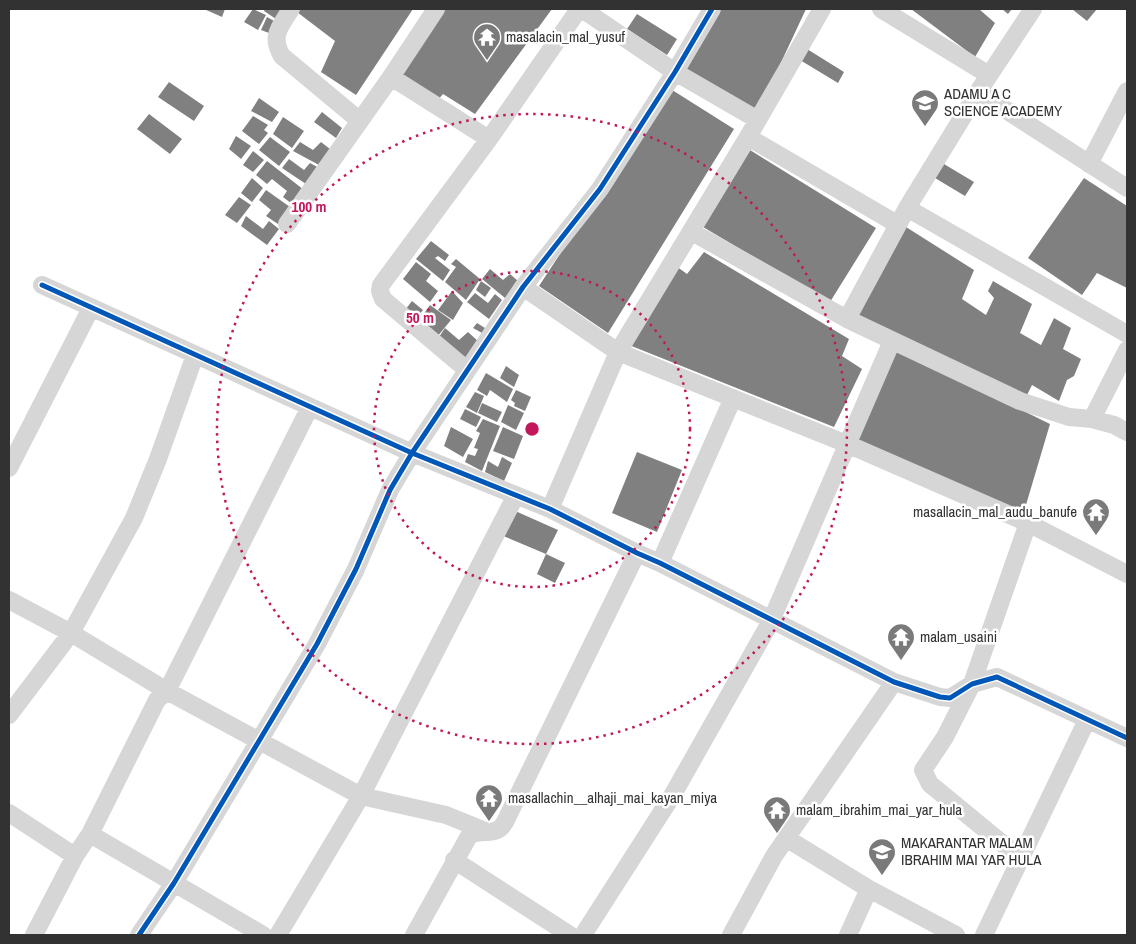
<svg xmlns="http://www.w3.org/2000/svg" width="1136" height="944" font-family="'Archivo Narrow',sans-serif">
	<style>
		.building { fill: #808080 }
		.lines { fill: none; stroke-linecap: round; stroke-linejoin: round }
		.street { stroke: #d6d6d6; stroke-width: 18 }
		.cycleway-casing { stroke: #fff; stroke-width: 8 }
		.cycleway { stroke: #0057b8; stroke-width: 5 }
		.ring { fill: none; stroke: #c2185b; stroke-width: 2.5; stroke-dasharray: 2.5 5 }
		.labels { text-anchor: middle; stroke-width: 5; stroke-linejoin: round; paint-order: stroke }
		.poi-label { font-size: 15px; fill: #323232; stroke: #fff; text-anchor: start }
		.centre { fill: #c2185b; stroke: #fff; stroke-width: 2.5 }
		.ring-label { font-size: 15px; text-anchor: middle; font-weight: bold; fill: #c2185b; stroke: #fff; stroke-width: 5; stroke-linejoin: round; paint-order: stroke }
	</style>
	<rect width="100%" height="100%" fill="#fff"/>
	<path class="building" d="M204,9H225L222,17Z
		M253,9L266,15L258,30L244,22Z
		M265,9H283L276,19L264,11Z
		M300,9H413L356,95L321,72L335,41L297,12Z
		M443,9H552L475,114L443,94L437,101L396,76Z
		M716,9H806L757,114L681,70Z
		M911,9H979L995,23L975,57Z
		M1002,9H1012L1008,14Z
		M1072,9H1097L1087,21Z
		M637,14L677,39L667,55L627,29Z
		M267,17L276,22L269,33L261,30Z
		M807,49L844,72L838,83L800,60Z
		M169,82L204,106L194,121L158,97Z
		M669,88L734,129L608,333L539,286Z
		M259,98L279,112L272,122L251,111Z
		M322,112L342,128L336,138L314,122Z
		M149,114L182,139L170,154L137,129Z
		M253,116L268,125L264,130L268,133L259,144L242,131Z
		M283,117L304,131L292,148L273,134Z
		M236,136L251,146L241,159L229,149Z
		M270,137L290,152L279,166L259,150Z
		M300,142L313,150L321,142L330,149L319,165L293,151Z
		M750,150L876,228L830,302L703,227Z
		M253,151L264,160L253,172L243,165Z
		M289,159L304,170L310,163L319,168L306,184L282,168Z
		M267,161L304,190L292,204L283,197L287,191L272,179L267,184L256,175Z
		M939,161L974,182L965,196L930,175Z
		M252,178L263,188L252,202L241,193Z
		M1084,178L1127,206V288L1097,273L1082,295L1028,258Z
		M266,190L290,207L278,224L266,216L271,210L259,200Z
		M239,197L251,205L237,223L225,215Z
		M246,216L263,229L269,221L279,229L267,245L241,226Z
		M906,227L974,270L962,299L986,315L994,298L988,291L993,281L1032,304L1020,333L1041,345L1054,318L1071,328L1063,349L1081,359L1074,376L1067,380L1059,401L1032,385L1026,397L858,315Z
		M431,241L449,255L445,261L438,256L435,258L450,270L443,281L416,259Z
		M704,252L849,339L842,356L862,369L834,427L629,345L676,266L687,274Z
		M456,259L480,279L466,300L445,282L456,267L451,264Z
		M416,262L431,274L426,281L438,291L430,302L403,279Z
		M490,269L503,280L510,274L518,281L505,298L482,279Z
		M481,281L491,288L485,297L476,290Z
		M452,291L463,303L453,320L438,310Z
		M475,293L488,303L495,294L502,300L489,319L467,302Z
		M412,301L423,310L416,319L405,310Z
		M430,305L451,320L437,337L425,328L429,320L423,315Z
		M477,323L485,328L482,333L473,328Z
		M445,328L459,340L468,332L479,342L464,360L439,337Z
		M895,348L1050,424L1023,515L856,445Z
		M506,366L519,375L514,387L500,378Z
		M486,373L513,389L507,402L490,390L487,396L477,390Z
		M516,390L531,397L525,411L514,406L515,403L511,400Z
		M475,392L484,396L477,413L466,407Z
		M482,403L502,412L497,422L478,413Z
		M508,405L524,413L516,430L501,422Z
		M465,409L481,417L476,427L460,419Z
		M483,419L500,426L482,471L465,462L468,454L475,456L478,449L474,448L480,433L476,431Z
		M451,427L473,439L463,457L444,446Z
		M503,427L523,436L514,459L493,451Z
		M637,452L682,470L657,532L612,513Z
		M502,457L512,463L504,481L485,472L488,461L498,467Z
		M513,510L558,530L546,554L565,563L555,583L537,574L546,554L501,535Z"/>
	<g class="lines">
		<path class="street" d="M291,9C280,27 270,36 282,56L360,121
			M582,9L675,72L758,120
			M881,9L989,75
			M391,77L489,139
			M978,92L1127,188
			M748,137L897,224
			M1089,164L1127,91
			M907,208L1127,334
			M287,224L391,77L436,9
			M692,232L847,319L1020,401L1069,417L1092,419L1114,425L1127,432
			M42,285L412,453L550,509L637,553L660,563L894,682L940,697L950,698L972,684L997,677L1127,738
			M523,287L618,352L847,444L1028,523L1127,574
			M847,319L907,208L978,92L1033,9
			M467,370L383,299L380,291L381,285L489,139L579,9
			M1092,419L1127,350
			M9,468L91,308
			M550,509L618,352L748,137L822,9
			M660,563L733,398
			M9,600L71,633L167,691L361,796L446,815L488,832
			M9,715L71,633L134,518L158,459L195,355
			M9,813L75,856
			M90,834L263,935
			M786,838L869,889L956,935
			M1021,859L930,784L923,770L945,737L972,684L1028,523
			M454,860L570,935
			M34,935L75,856L90,834L157,700L167,691L310,407
			M139,935L174,883L317,644L356,569L390,490L412,453L523,287L600,189L675,72L712,9
			M278,935L361,796L516,495
			M414,935L469,836C482,827 495,839 505,822L637,553
			M583,935L672,796L771,621L892,341
			M731,935L774,856L894,682
			M848,935L869,889
			M984,935L1087,720"/>
		<g class="cycleway-casing">
			<path id="cycleway" d="M42,285L412,453L550,509L637,553L660,563L894,682L940,697L950,698L972,684L997,677L1127,738
				M139,935L174,883L317,644L356,569L390,490L412,453L523,287L600,189L675,72L712,9"/>
		</g>
		<use href="#cycleway" class="cycleway"/>
	</g>
	<g class="ring">
		<circle cx="532" cy="429" r="158"/>
		<circle cx="532" cy="429" r="315"/>
	</g>
	<defs>
		<g id="temple-pin" transform="scale(1.4375)"><path d="M0 17L-7.5 6A9.5 9.5 0 1 1 7.5 6Z" fill="#7a7a7a" stroke="#fff"/><path d="M0-6L5-2H3V0L6.5 2.5H4V6H1.5V3h-3V6H-4V2.5H-6.5L-3 0V-2H-5Z" fill="#fff"/></g>
		<g id="school-pin" transform="scale(1.4375)"><path d="M0 17L-7.5 6A9.5 9.5 0 1 1 7.5 6Z" fill="#7a7a7a" stroke="#fff"/><path d="M0-5L7-2L0 1L-7-2ZM-4 1L0 2.5L4 1V4Q0 6-4 4Z" fill="#fff"/></g>
	</defs>
	<g fill-rule="evenodd">
		<use href="#temple-pin" x="487" y="37"/>
		<use href="#school-pin" x="925" y="103"/>
		<use href="#temple-pin" x="1096" y="512"/>
		<use href="#temple-pin" x="901" y="637"/>
		<use href="#temple-pin" x="489" y="798"/>
		<use href="#temple-pin" x="777" y="810"/>
		<use href="#school-pin" x="882" y="852"/>
	</g>
	<g class="labels">
		<g class="poi-label">
			<text x="506" y="42">masalacin_mal_yusuf</text>
			<text x="944" y="99">ADAMU A C<tspan x="944" dy="17">SCIENCE ACADEMY</tspan></text>
			<text x="1077" y="517" text-anchor="end">masallacin_mal_audu_banufe</text>
			<text x="920" y="642">malam_usaini</text>
			<text x="508" y="803">masallachin__alhaji_mai_kayan_miya</text>
			<text x="796" y="815">malam_ibrahim_mai_yar_hula</text>
			<text x="901" y="848">MAKARANTAR MALAM<tspan x="901" dy="17">IBRAHIM MAI YAR HULA</tspan></text>
		</g>
	</g>
	<circle cx="532" cy="429" r="8" class="centre"/>
	<g class="ring-label">
		<text x="309" y="212">100 m</text>
		<text x="420" y="323">50 m</text>
	</g>
	<rect width="1136" height="944" fill="none" stroke="#323232" stroke-width="20"/>
</svg>
